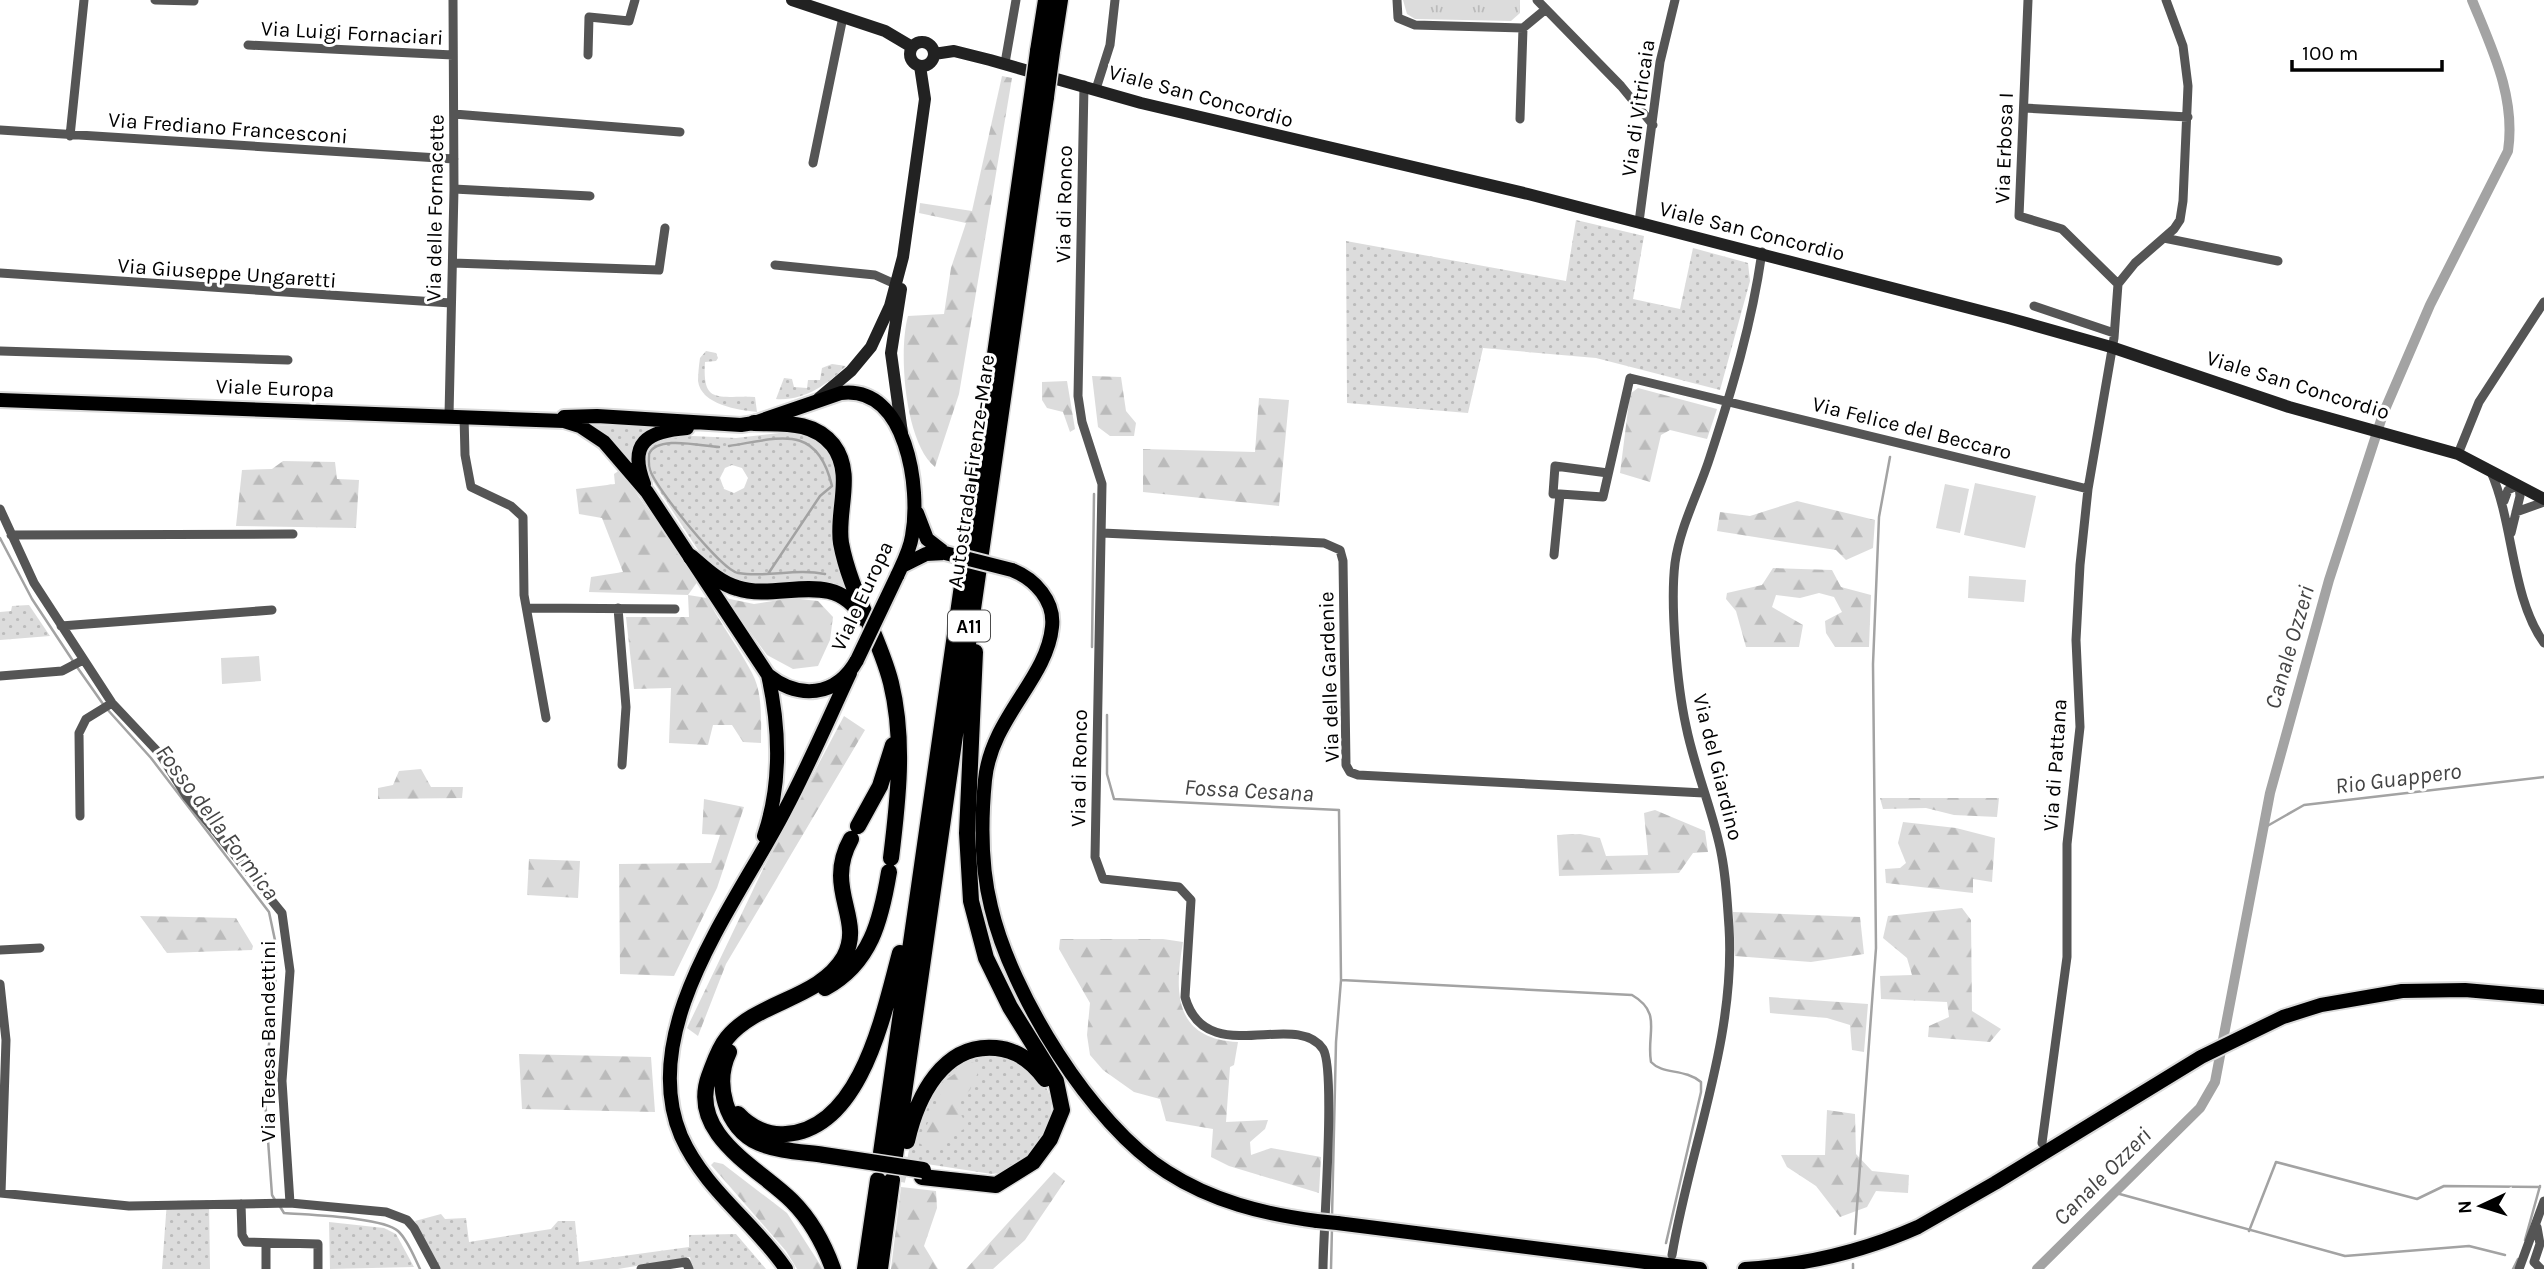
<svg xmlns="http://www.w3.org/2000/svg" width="2544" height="1269" font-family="Karla,sans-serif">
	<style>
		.grass { fill: url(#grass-dots); fill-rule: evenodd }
		.forest { fill: url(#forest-firs) }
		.park { fill: url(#park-tufts) }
		.pitch { fill: #dcdcdc }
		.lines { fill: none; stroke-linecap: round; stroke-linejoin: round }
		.stream { stroke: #a3a3a3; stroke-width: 2.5 }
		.canal { stroke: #a3a3a3; stroke-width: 10 }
		.highway-tunnel { stroke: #d9d9d9; stroke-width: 16; stroke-dasharray: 16 8; stroke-linecap: butt }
		.primary-casing { stroke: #dbdbdb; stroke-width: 18 }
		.highway-casing { stroke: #dbdbdb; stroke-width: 19 }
		.street { stroke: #555; stroke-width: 9 }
		.secondary { stroke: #222; stroke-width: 12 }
		.primary { stroke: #000; stroke-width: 14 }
		.highway { stroke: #000; stroke-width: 16 }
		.primary-bridge-casing { stroke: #dbdbdb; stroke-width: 18; stroke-linecap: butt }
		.highway-bridge-casing { stroke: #dbdbdb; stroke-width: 19; stroke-linecap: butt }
		.primary-bridge { stroke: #000; stroke-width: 14 }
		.highway-bridge { stroke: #000; stroke-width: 16 }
		.labels { text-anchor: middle; stroke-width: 6; stroke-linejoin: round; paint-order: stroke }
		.shield { fill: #fff; stroke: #4c4c4c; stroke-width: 2 }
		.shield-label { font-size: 19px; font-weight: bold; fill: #000 }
		.street-label { font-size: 21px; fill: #000; stroke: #fff }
		.water-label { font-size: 23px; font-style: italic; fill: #444; stroke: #fff }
	</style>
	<defs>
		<pattern id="grass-dots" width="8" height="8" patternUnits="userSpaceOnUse" patternTransform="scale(1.75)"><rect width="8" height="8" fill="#dcdcdc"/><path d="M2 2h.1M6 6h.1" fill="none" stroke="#bbb" stroke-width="1.8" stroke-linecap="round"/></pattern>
		<pattern id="forest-firs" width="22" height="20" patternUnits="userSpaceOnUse" patternTransform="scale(1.75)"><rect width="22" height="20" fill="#dcdcdc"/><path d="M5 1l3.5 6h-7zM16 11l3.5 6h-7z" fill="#bbb"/></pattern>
		<pattern id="park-tufts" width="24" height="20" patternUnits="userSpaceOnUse" patternTransform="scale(1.75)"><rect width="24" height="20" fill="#dcdcdc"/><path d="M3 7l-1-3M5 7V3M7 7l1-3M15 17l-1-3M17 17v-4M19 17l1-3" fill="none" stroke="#bbb"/></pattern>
	</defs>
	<rect width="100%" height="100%" fill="#fff"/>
	<path class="grass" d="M1576,220L1644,236L1633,299L1680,309L1693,248L1748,263L1750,281L1720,390L1596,358L1483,348L1468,413L1347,403L1346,241L1566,281Z
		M706,351L716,353L718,358L716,361L705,362C702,406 719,395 755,397L757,412C739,410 701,405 698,381C698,374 699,365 700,358Z
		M832,364L846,366C827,385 804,401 776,399L784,378L792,379L794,387L807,388L808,380H820L822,368Z
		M591,425L655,427L640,437L630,459Z
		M788,432C820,436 841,453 839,489C838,501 832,514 833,526C833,548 844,569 851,589L846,591L813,581L772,587L732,581L704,559L649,475L646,462L649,448L653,443L670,435L736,438ZM732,465L742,468L748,478L744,488L734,493L724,489L720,478L725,468Z
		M29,605L50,636L0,640V612L11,611L12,606Z
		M1007,1054C1018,1063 1037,1073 1045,1085C1067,1123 1030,1170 992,1174L907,1161C913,1125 932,1071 968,1055C978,1051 996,1054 1007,1054Z
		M209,1200L210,1269H162L167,1201Z
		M441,1214L445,1219L466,1218L469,1242L551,1229L558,1221H575L579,1262L689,1247V1235L736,1234L766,1269H692L690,1257L618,1269H440L415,1221Z
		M329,1222L384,1228L396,1234L414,1267L330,1269Z"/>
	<path class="forest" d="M1002,76L1012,78L959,394L935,467C905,443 898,352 908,316L944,314L951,268L966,223L919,213L920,203L972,211Z
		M1092,376L1121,377L1126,411L1136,423L1134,436H1110L1098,427Z
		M1067,381L1075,429L1070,432L1063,412L1047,408L1042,400V382Z
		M1638,388L1717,409L1707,439L1670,430L1661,435L1650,482L1620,473L1630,394Z
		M1259,398L1289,400L1279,506L1143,492V449L1255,452Z
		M283,461L335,462L337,479L359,480L356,528L236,526L242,470L272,469Z
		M620,470L698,581L688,595L707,598C721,625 739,648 752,673C763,693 761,721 761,743L743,742L732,725H713L708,745L669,743L671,688L634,689L626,617H689L688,595L589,592L591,577L623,572L602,518L579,514L576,489L615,484L614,474Z
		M1797,501L1875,520L1873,548L1846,560L1836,550L1717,531L1720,512L1750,516Z
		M1773,568L1832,570L1841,587L1871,595L1869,647H1835L1826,633L1825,621L1842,612L1834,597L1819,593L1800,598L1776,595L1772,607L1803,625L1799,647H1746L1736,611L1726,599L1727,593L1762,585Z
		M725,598L754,604L791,598L818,601L833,617L830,640L818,666L793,669L767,655Z
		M844,716L865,730L726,964L698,1036L687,1028L764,867Z
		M421,769L431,787H463L462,798L378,799V788L393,785L399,771Z
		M1880,798H1999L1997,817L1954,815L1926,808L1883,809Z
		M704,799L744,807L717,888L674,976L620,974L619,864L711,863L720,835L702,834Z
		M1655,810L1705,831L1708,852L1693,853L1679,873L1559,876L1557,835L1580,834L1600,838L1606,856L1648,855L1644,813Z
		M1903,822L1956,828L1995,838L1992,882L1973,879V893L1886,883L1885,869L1900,868L1906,863L1898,843Z
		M529,859L580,861L578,898L527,895Z
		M1962,908L1971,920L1972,1011L2001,1029L1990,1042L1928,1037L1929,1026L1949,1017L1947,1002L1881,999L1880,976L1912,975L1907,958L1883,938L1888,916Z
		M1733,912L1860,917L1864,954L1811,962L1735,956Z
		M140,916L236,918L253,946L252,950L167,953Z
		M1060,939H1163L1183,942C1174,993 1174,1039 1238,1042L1234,1065L1230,1067L1226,1122L1268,1120L1265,1129L1250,1142L1251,1155L1271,1148L1321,1157L1319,1193L1229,1166L1211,1157L1213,1129L1166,1121L1160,1099L1134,1092L1103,1070L1090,1055L1087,1035L1090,1003L1059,949Z
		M1769,997L1868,1004L1864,1052L1852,1050L1850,1025L1827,1018L1770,1013Z
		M519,1054L651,1057L655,1112L522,1109Z
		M972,1062L981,1066L970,1090L954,1104L968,1126L932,1151L919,1143L947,1079Z
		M1827,1110L1855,1114L1856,1154L1872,1171L1909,1175L1908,1193L1876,1191L1867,1207L1840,1217L1816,1186L1787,1167L1781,1155H1825Z
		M714,1162L723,1164L787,1213L823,1269H797L786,1251L711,1165Z
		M1054,1172L1065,1181L1025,1240L993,1269H966Z
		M901,1187L936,1191L937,1208L924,1246L938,1269H891Z"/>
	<path class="park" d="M1403,0H1520V13L1511,21L1415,19L1407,14Z"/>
	<path class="pitch" d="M1975,483L2036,496L2025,548L1964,535Z
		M1945,484L1969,489L1960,533L1936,528Z
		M1969,576L2026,580L2024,602L1968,598Z
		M259,656L261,681L222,684L221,658Z"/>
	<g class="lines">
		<path class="stream" d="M729,446C780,438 817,423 832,486L820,496L768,574
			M719,447C701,446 657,435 649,454C649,459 648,465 650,470C655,487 721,570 738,573C767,578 795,568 825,574
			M0,538L32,599L73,661
			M1092,647L1094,494
			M77,667L103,704
			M107,709L151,758L269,912L276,945L275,995L264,1085L272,1195L275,1200
			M1107,715V774L1114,799L1339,810L1341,980L1336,1042L1332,1217
			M2262,829L2304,805L2544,777
			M1341,980L1632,995C1663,1013 1646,1033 1651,1062C1663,1075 1684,1068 1701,1082V1092L1666,1243
			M2116,1193L2345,1256L2469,1246L2505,1255
			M279,1205L284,1213C307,1215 383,1217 398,1231C408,1240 414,1257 420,1269
			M2249,1231L2276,1162L2417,1199L2444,1186L2540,1187
			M1855,1234L1876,948L1873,664L1879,517L1890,457
			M2525,1240L2540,1186
			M1331,1269L1332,1227
			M1853,1269V1264
			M2513,1269L2518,1259"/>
		<path class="canal" d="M2037,1269L2200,1108L2215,1082L2270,793L2329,580L2383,414L2430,305L2508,151C2516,97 2492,49 2472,0"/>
		<path class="highway-tunnel" d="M897,1181L903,1156"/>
		<g class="primary-casing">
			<path id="primary" d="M0,400L564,421L580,426L604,442L647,492L768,675C798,699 836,698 857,660
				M564,417L597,416L741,425L754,423L841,393C907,385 921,489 912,536C910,550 903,563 897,576
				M644,484C628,443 647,431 687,428
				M917,513L927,539L945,553
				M902,566L926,554L945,553
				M1012,570C1035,579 1055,601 1052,627C1047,679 991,718 985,780C981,821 981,867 991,907C1011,993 1091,1124 1167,1172C1212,1201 1263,1214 1317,1221
				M764,836C782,783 780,729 768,675
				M1337,1223L1700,1269
				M786,1269C754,1222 705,1190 681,1136C636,1029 737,903 784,812C808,767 828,720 850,673
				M1745,1269C1806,1265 1862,1252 1918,1227L1995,1183L2201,1057L2283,1017L2321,1005L2402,991L2465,990L2544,997"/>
		</g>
		<g class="highway-casing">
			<path id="highway" d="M1038,51L1046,0
				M1052,52L1060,0
				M754,423C783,424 813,420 833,445C855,474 836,511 841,543C850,592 879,635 891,683C905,740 898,801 891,858
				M691,557C705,569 719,583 737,588C780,602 834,567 863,618
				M858,826L880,786L893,745
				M825,988C871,963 881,920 889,872
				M729,1052C714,1083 725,1128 759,1143C778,1151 803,1152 824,1155
				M738,1114C750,1127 768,1136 786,1134C862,1129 884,1011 900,953
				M907,1141C917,1097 943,1043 996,1048C1018,1050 1033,1062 1045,1079
				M881,1153L1032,95
				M895,1156L1046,97
				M922,1177L996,1185L1033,1162L1050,1139L1062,1110L1056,1081L1010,1007L986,958L971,901L967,833L975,652
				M833,1269C824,1244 811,1220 792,1201C759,1168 688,1135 709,1076C714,1063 718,1049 727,1038C757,1001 820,999 844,957C865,919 823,889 851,839
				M865,1269L878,1180
				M880,1269L892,1180"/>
		</g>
		<path class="street" d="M155,0L194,1
			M1397,0L1398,18L1415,25L1523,28L1546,9
			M1537,0L1621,86L1653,125
			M2028,0L2019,216L2062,229L2118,284
			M248,45L453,55
			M588,55L589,17L629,21L635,0
			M1005,63L1016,0
			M1084,85L1078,396L1082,422L1102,484L1095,857L1103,879L1179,887L1191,900L1185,997C1205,1070 1296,1009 1323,1049C1336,1069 1323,1234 1323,1269
			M1096,89L1110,45L1115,0
			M2024,108L2188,117
			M454,114L680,132
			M1520,119L1523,28
			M0,130L454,159
			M70,136L84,0
			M813,163L843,17
			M454,189L590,196
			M1639,222L1660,62L1675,0
			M2164,238L2278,261
			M453,263L659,270L665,228
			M775,265L875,275L895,284
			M0,273L451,303
			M2034,306L2114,333
			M0,351L288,360
			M449,416L454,189L453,0
			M464,416L465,455L471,487L511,506L523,517L524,595L546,718
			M2458,454L2479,402L2544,302
			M2491,472C2514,524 2511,597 2544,643
			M1560,494H1553L1555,466L1608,473
			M2504,501L2508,490L2519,485L2520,496L2511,533
			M0,509L34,583L112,703L160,754L187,797L282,913L290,971L282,1081L290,1203
			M2516,512L2544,502
			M1102,533L1324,543L1340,550L1343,561L1346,765L1350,772L1358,775L1704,793
			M11,535L293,534
			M1554,555L1560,494L1603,497L1630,378L2088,489
			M528,608L675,609
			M618,608L626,707L622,765
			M61,626L272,610
			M0,676L62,671L83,660
			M80,816L79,733L86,719L112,703
			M0,950L40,948
			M0,984L6,1040L1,1193
			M2042,1143L2067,957V844L2080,727L2076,640L2080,565L2088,489L2114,338L2118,284L2135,263L2174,229L2180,220L2183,201L2188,86L2183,46L2166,0
			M0,1193L129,1206L290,1203L386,1212L407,1220L414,1228L436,1269
			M241,1204L242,1235L246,1242L318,1244V1269
			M2537,1227L2540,1244L2534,1262L2541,1269
			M266,1244V1269
			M1672,1255C1690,1147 1736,1039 1729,927C1727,900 1726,871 1719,843C1710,804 1694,766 1686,726C1677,685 1670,604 1675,563C1680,526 1699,492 1710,457C1732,390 1752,323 1762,252
			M641,1269L686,1262L689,1269
			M2519,1269L2544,1201"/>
		<path class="secondary" d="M792,0L885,31L912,47
			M910 54a12 12 0 1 1 24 0a12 12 0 1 1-24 0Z
			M934,54L954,51L990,60L1141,103L1528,194L2008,318L2111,347L2289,407L2458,454L2544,499
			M901,289L891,353L902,433
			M819,398L851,371L871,347L890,306L903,257L925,99L920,66"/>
		<use href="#primary" class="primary"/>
		<use href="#highway" class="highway"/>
		<g class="primary-bridge-casing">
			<path id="primary-bridge" d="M945,553L1012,570
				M857,660L897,576
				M1317,1221L1337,1223"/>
		</g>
		<g class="highway-bridge-casing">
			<path id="highway-bridge" d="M1032,95L1038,51
				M1046,97L1052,52
				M824,1155L923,1170"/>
		</g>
		<use href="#primary-bridge" class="primary-bridge"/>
		<use href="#highway-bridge" class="highway-bridge"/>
	</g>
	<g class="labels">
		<rect class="shield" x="948" y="610.5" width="42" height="31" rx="5"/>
		<g class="shield-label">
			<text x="969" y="633">A11</text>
		</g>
		<g class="street-label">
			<text transform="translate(352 33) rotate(3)" y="7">Via Luigi Fornaciari</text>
			<text transform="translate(1201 96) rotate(15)" y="7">Viale San Concordio</text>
			<text transform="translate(1638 108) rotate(-82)" y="7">Via di Vitricaia</text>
			<text transform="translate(228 128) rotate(4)" y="7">Via Frediano Francesconi</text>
			<text transform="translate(2004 148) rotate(-88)" y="7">Via Erbosa I</text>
			<text transform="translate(1064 204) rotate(-89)" y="7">Via di Ronco</text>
			<text transform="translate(435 208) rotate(-89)" y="7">Via delle Fornacette</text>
			<text transform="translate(1752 231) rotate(14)" y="7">Viale San Concordio</text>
			<text transform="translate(227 273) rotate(4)" y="7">Via Giuseppe Ungaretti</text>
			<text transform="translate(2298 385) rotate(17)" y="7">Viale San Concordio</text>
			<text transform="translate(275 388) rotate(2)" y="7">Viale Europa</text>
			<text transform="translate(1912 428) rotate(14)" y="7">Via Felice del Beccaro</text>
			<text transform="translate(971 471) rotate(-82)" y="7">Autostrada Firenze-Mare</text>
			<text transform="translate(862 596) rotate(-65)" y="7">Viale Europa</text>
			<text transform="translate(1329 677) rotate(-92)" y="7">Via delle Gardenie</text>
			<text transform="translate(2055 765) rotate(-86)" y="7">Via di Pattana</text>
			<text transform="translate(1718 767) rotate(76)" y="7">Via del Giardino</text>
			<text transform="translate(1079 768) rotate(-89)" y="7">Via di Ronco</text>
			<text transform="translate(268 1041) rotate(-90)" y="7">Via Teresa Bandettini</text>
		</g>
		<g class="water-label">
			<text transform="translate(2289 647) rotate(-74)" y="8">Canale Ozzeri</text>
			<text transform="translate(2398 778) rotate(-7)" y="8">Rio Guappero</text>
			<text transform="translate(1249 790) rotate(3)" y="8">Fossa Cesana</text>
			<text transform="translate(218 822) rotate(53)" y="8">Fosso della Formica</text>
			<text transform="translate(2102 1176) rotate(-45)" y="8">Canale Ozzeri</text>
		</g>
	</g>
	<g transform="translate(2481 1206) rotate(266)" stroke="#ffffff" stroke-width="5" paint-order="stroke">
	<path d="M0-5L12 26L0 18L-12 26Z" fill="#000000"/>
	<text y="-10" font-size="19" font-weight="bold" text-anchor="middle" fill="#000000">N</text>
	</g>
	<path d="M2292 60v10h150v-10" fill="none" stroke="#000000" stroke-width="3.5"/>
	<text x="2302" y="60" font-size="21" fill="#000000" stroke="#ffffff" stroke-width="5" paint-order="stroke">100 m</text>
</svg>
